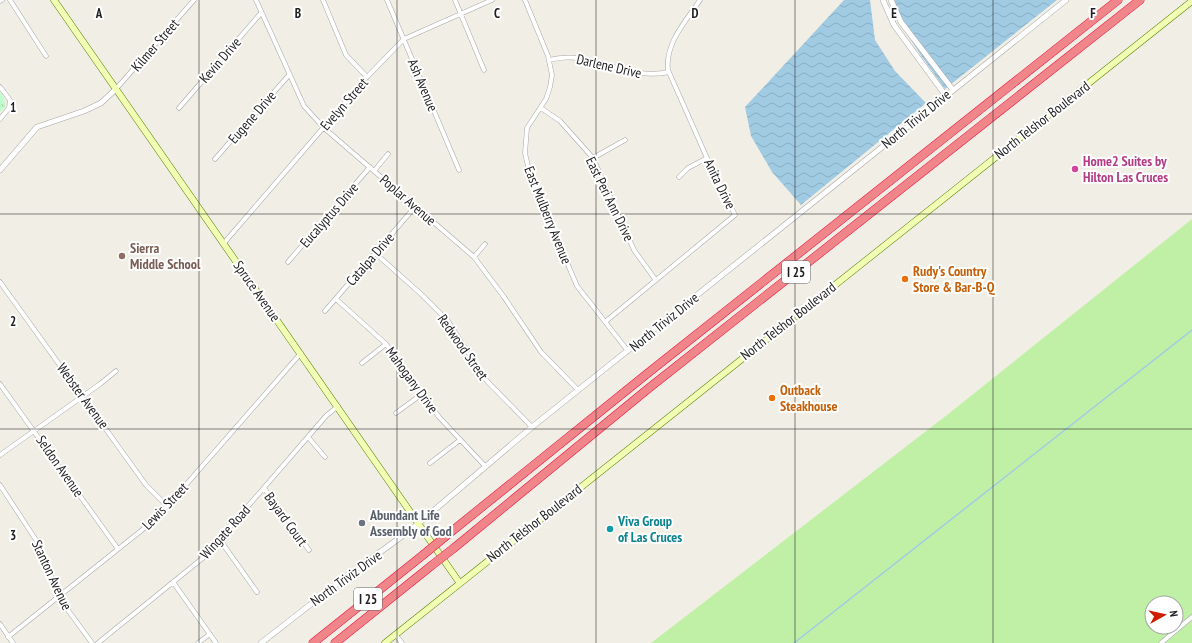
<svg xmlns="http://www.w3.org/2000/svg" width="1192" height="643" font-family="'PT Sans Narrow',sans-serif">
	<style>
		.grass { fill: #c0f0a6; fill-rule: evenodd }
		.park { fill: url(#park-tufts) }
		.water { fill: url(#water-waves) }
		.lines { fill: none; stroke-linecap: round; stroke-linejoin: round }
		.stream { stroke: #a1cbe3; stroke-width: 1.5 }
		.minor-casing { stroke: #a6a6a6; stroke-width: 5 }
		.tertiary-casing { stroke: #a6a6a6; stroke-width: 6 }
		.secondary-casing { stroke: #5e7d00; stroke-width: 7 }
		.motorway-casing { stroke: #ed1440; stroke-width: 9 }
		.minor { stroke: #fff; stroke-width: 4 }
		.tertiary { stroke: #fff; stroke-width: 5 }
		.secondary { stroke: #f1ffb5; stroke-width: 6 }
		.motorway { stroke: #f0858a; stroke-width: 8 }
		.motorway-bridge-casing { stroke: #ed1440; stroke-width: 9; stroke-linecap: butt }
		.motorway-bridge { stroke: #f0858a; stroke-width: 8 }
		.grid { fill: none; stroke: #1f1f1f; stroke-width: 1; stroke-opacity: 0.55 }
		.hotel-dot { fill: #d1479c; stroke: #fff; stroke-width: 1.5 }
		.education-dot { fill: #8d6e63; stroke: #fff; stroke-width: 1.5 }
		.food-dot { fill: #e8710a; stroke: #fff; stroke-width: 1.5 }
		.worship-dot { fill: #6b7280; stroke: #fff; stroke-width: 1.5 }
		.culture-dot { fill: #0f9aa8; stroke: #fff; stroke-width: 1.5 }
		.labels { text-anchor: middle; stroke-width: 4; stroke-linejoin: round; paint-order: stroke }
		.shield { fill: #fff; stroke: #626262; stroke-width: 1 }
		.shield-label { font-size: 13px; font-weight: bold; fill: #1f1f1f }
		.street-label { font-size: 14px; fill: #1f1f1f; stroke: #fff }
		.hotel-label { font-size: 14px; font-weight: bold; fill: #b23c85; stroke: #fff; text-anchor: start }
		.education-label { font-size: 14px; font-weight: bold; fill: #785e54; stroke: #fff; text-anchor: start }
		.food-label { font-size: 14px; font-weight: bold; fill: #c56008; stroke: #fff; text-anchor: start }
		.worship-label { font-size: 14px; font-weight: bold; fill: #5b616d; stroke: #fff; text-anchor: start }
		.culture-label { font-size: 14px; font-weight: bold; fill: #0d838f; stroke: #fff; text-anchor: start }
		.grid-label { font-size: 13px; text-anchor: middle; font-weight: bold; fill: #1f1f1f; stroke: #fff; stroke-width: 4; stroke-linejoin: round; paint-order: stroke }
	</style>
	<defs>
		<pattern id="park-tufts" width="24" height="20" patternUnits="userSpaceOnUse"><rect width="24" height="20" fill="#beffcc"/><path d="M3 7l-1-3M5 7V3M7 7l1-3M15 17l-1-3M17 17v-4M19 17l1-3" fill="none" stroke="#a3daaf"/></pattern>
		<pattern id="water-waves" width="16" height="10" patternUnits="userSpaceOnUse"><rect width="16" height="10" fill="#a1cbe3"/><path d="M0 5q4-4 8 0t8 0" fill="none" stroke="#8aaec2"/></pattern>
	</defs>
	<rect width="100%" height="100%" fill="#f1efe5"/>
	<path class="grass" d="M1192,219V643H651L947,415ZM1152,603H1176V627H1152Z"/>
	<path class="park" d="M0,92L4,98L5,107L0,112Z"/>
	<path class="water" d="M844,0H870L875,40L895,71L926,103L801,205L772,172L751,136L745,107Z
		M894,0H1057L945,89L922,57L898,20Z"/>
	<g class="lines">
		<path class="stream" d="M794,643L1192,330"/>
		<g class="minor-casing">
			<path id="minor" d="M10,0L46,56
				M256,0L304,106L324,128L474,257L504,297L541,352L578,390
				M323,0L346,55L367,77
				M387,0L459,170
				M455,0L484,70
				M525,0L548,56L552,75L550,87L546,99L527,128L525,153L530,175L577,286L628,351
				M0,1L2,0
				M549,60C591,48 626,82 669,72
				M0,87L10,100L9,108L0,119
				M116,89L194,0
				M179,108L261,13
				M541,108L560,121L593,158L634,250L655,279
				M593,158L625,140
				M215,159L289,75
				M374,171L388,154
				M679,177L688,168L707,158
				M224,243L367,77L404,39L492,0
				M375,253L421,294L448,321L484,378L532,427
				M474,257L485,244
				M288,262L370,167
				M0,282L146,485L168,507
				M336,299L386,344L439,417L485,466
				M325,311L415,207
				M605,322L735,215L707,158L668,70C665,43 686,21 700,0
				M362,363L386,344
				M0,384L118,549
				M396,413L422,394
				M308,437L325,457
				M0,455L100,384L116,371
				M430,463L460,440
				M0,485L36,540L62,602L92,643
				M264,488L309,550
				M220,540L257,592
				M173,582L216,643
				M0,624L13,643
				M395,634L402,643
				M8,637L157,518L301,353
				M98,643L204,557L326,416L338,406
				M198,643L210,634
				M1161,643L1192,617"/>
		</g>
		<g class="tertiary-casing">
			<path id="tertiary" d="M883,0L894,25L946,96
				M891,0L901,22L953,90
				M0,170L37,127L84,111L101,103L116,89
				M261,643L347,576L412,529L532,427L1066,0"/>
		</g>
		<g class="secondary-casing">
			<path id="secondary" d="M54,0L459,582
				M385,643L1192,1"/>
		</g>
		<g class="motorway-casing">
			<path id="motorway" d="M446,536L648,373L1118,0
				M454,548L649,388L1140,0
				M313,643L423,555
				M335,643L431,566"/>
		</g>
		<use href="#minor" class="minor"/>
		<use href="#tertiary" class="tertiary"/>
		<use href="#secondary" class="secondary"/>
		<use href="#motorway" class="motorway"/>
		<g class="motorway-bridge-casing">
			<path id="motorway-bridge" d="M423,555L446,536
				M431,566L454,548"/>
		</g>
		<use href="#motorway-bridge" class="motorway-bridge"/>
	</g>
	<path class="grid" d="M199,0V643M397,0V643M596,0V643M795,0V643M993,0V643M0,214H1192M0,429H1192"/>
	<circle class="hotel-dot" cx="1075" cy="169" r="4"/>
	<circle class="education-dot" cx="122" cy="256" r="4"/>
	<g class="food-dot">
		<circle cx="905" cy="279" r="4"/>
		<circle cx="772" cy="398" r="4"/>
	</g>
	<circle class="worship-dot" cx="362" cy="523" r="4"/>
	<circle class="culture-dot" cx="610" cy="529" r="4"/>
	<g class="labels">
		<g class="shield">
			<rect x="782" y="261" width="28" height="22" rx="3"/>
			<rect x="354" y="588" width="28" height="22" rx="3"/>
		</g>
		<g class="shield-label">
			<text x="796" y="277">I 25</text>
			<text x="368" y="604">I 25</text>
		</g>
		<g class="street-label">
			<text transform="translate(155 45) rotate(-49)" y="5">Kilmer Street</text>
			<text transform="translate(220 60) rotate(-49)" y="5">Kevin Drive</text>
			<text transform="translate(609 66) rotate(13)" y="5">Darlene Drive</text>
			<text transform="translate(423 85) rotate(67)" y="5">Ash Avenue</text>
			<text transform="translate(344 104) rotate(-49)" y="5">Evelyn Street</text>
			<text transform="translate(252 117) rotate(-49)" y="5">Eugene Drive</text>
			<text transform="translate(916 119) rotate(-39)" y="5">North Triviz Drive</text>
			<text transform="translate(1042 120) rotate(-38)" y="5">North Telshor Boulevard</text>
			<text transform="translate(720 184) rotate(64)" y="5">Anita Drive</text>
			<text transform="translate(610 199) rotate(64)" y="5">East Peri Ann Drive</text>
			<text transform="translate(408 200) rotate(41)" y="5">Poplar Avenue</text>
			<text transform="translate(329 215) rotate(-49)" y="5">Eucalyptus Drive</text>
			<text transform="translate(548 215) rotate(68)" y="5">East Mulberry Avenue</text>
			<text transform="translate(370 259) rotate(-49)" y="5">Catalpa Drive</text>
			<text transform="translate(257 291) rotate(55)" y="5">Spruce Avenue</text>
			<text transform="translate(788 321) rotate(-38)" y="5">North Telshor Boulevard</text>
			<text transform="translate(664 322) rotate(-39)" y="5">North Triviz Drive</text>
			<text transform="translate(463 347) rotate(55)" y="5">Redwood Street</text>
			<text transform="translate(412 380) rotate(54)" y="5">Mahogany Drive</text>
			<text transform="translate(83 396) rotate(54)" y="5">Webster Avenue</text>
			<text transform="translate(60 466) rotate(55)" y="5">Seldon Avenue</text>
			<text transform="translate(165 506) rotate(-46)" y="5">Lewis Street</text>
			<text transform="translate(286 519) rotate(54)" y="5">Bayard Court</text>
			<text transform="translate(534 523) rotate(-38)" y="5">North Telshor Boulevard</text>
			<text transform="translate(225 532) rotate(-48)" y="5">Wingate Road</text>
			<text transform="translate(52 575) rotate(65)" y="5">Stanton Avenue</text>
			<text transform="translate(346 578) rotate(-36)" y="5">North Triviz Drive</text>
		</g>
		<g class="hotel-label">
			<text x="1083" y="166">Home2 Suites by<tspan x="1083" dy="16">Hilton Las Cruces</tspan></text>
		</g>
		<g class="education-label">
			<text x="130" y="253">Sierra<tspan x="130" dy="16">Middle School</tspan></text>
		</g>
		<g class="food-label">
			<text x="913" y="276">Rudy's Country<tspan x="913" dy="16">Store &amp; Bar-B-Q</tspan></text>
			<text x="780" y="395">Outback<tspan x="780" dy="16">Steakhouse</tspan></text>
		</g>
		<g class="worship-label">
			<text x="370" y="520">Abundant Life<tspan x="370" dy="16">Assembly of God</tspan></text>
		</g>
		<g class="culture-label">
			<text x="618" y="526">Viva Group<tspan x="618" dy="16">of Las Cruces</tspan></text>
		</g>
	</g>
	<g class="grid-label">
		<text x="99" y="18">A</text>
		<text x="298" y="18">B</text>
		<text x="497" y="18">C</text>
		<text x="695" y="18">D</text>
		<text x="894" y="18">E</text>
		<text x="1093" y="18">F</text>
		<text x="13" y="112">1</text>
		<text x="13" y="326">2</text>
		<text x="13" y="540">3</text>
	</g>
	<g transform="translate(1164 615) rotate(82)"><circle r="19" fill="#ffffff" stroke="#a5a5a5"/>
	<path d="M0-3L7 15L0 10L-7 15Z" fill="#cf1d00"/>
	<text y="-6" font-size="11" font-weight="bold" text-anchor="middle" fill="#1f1f1f">N</text>
	</g>
</svg>
